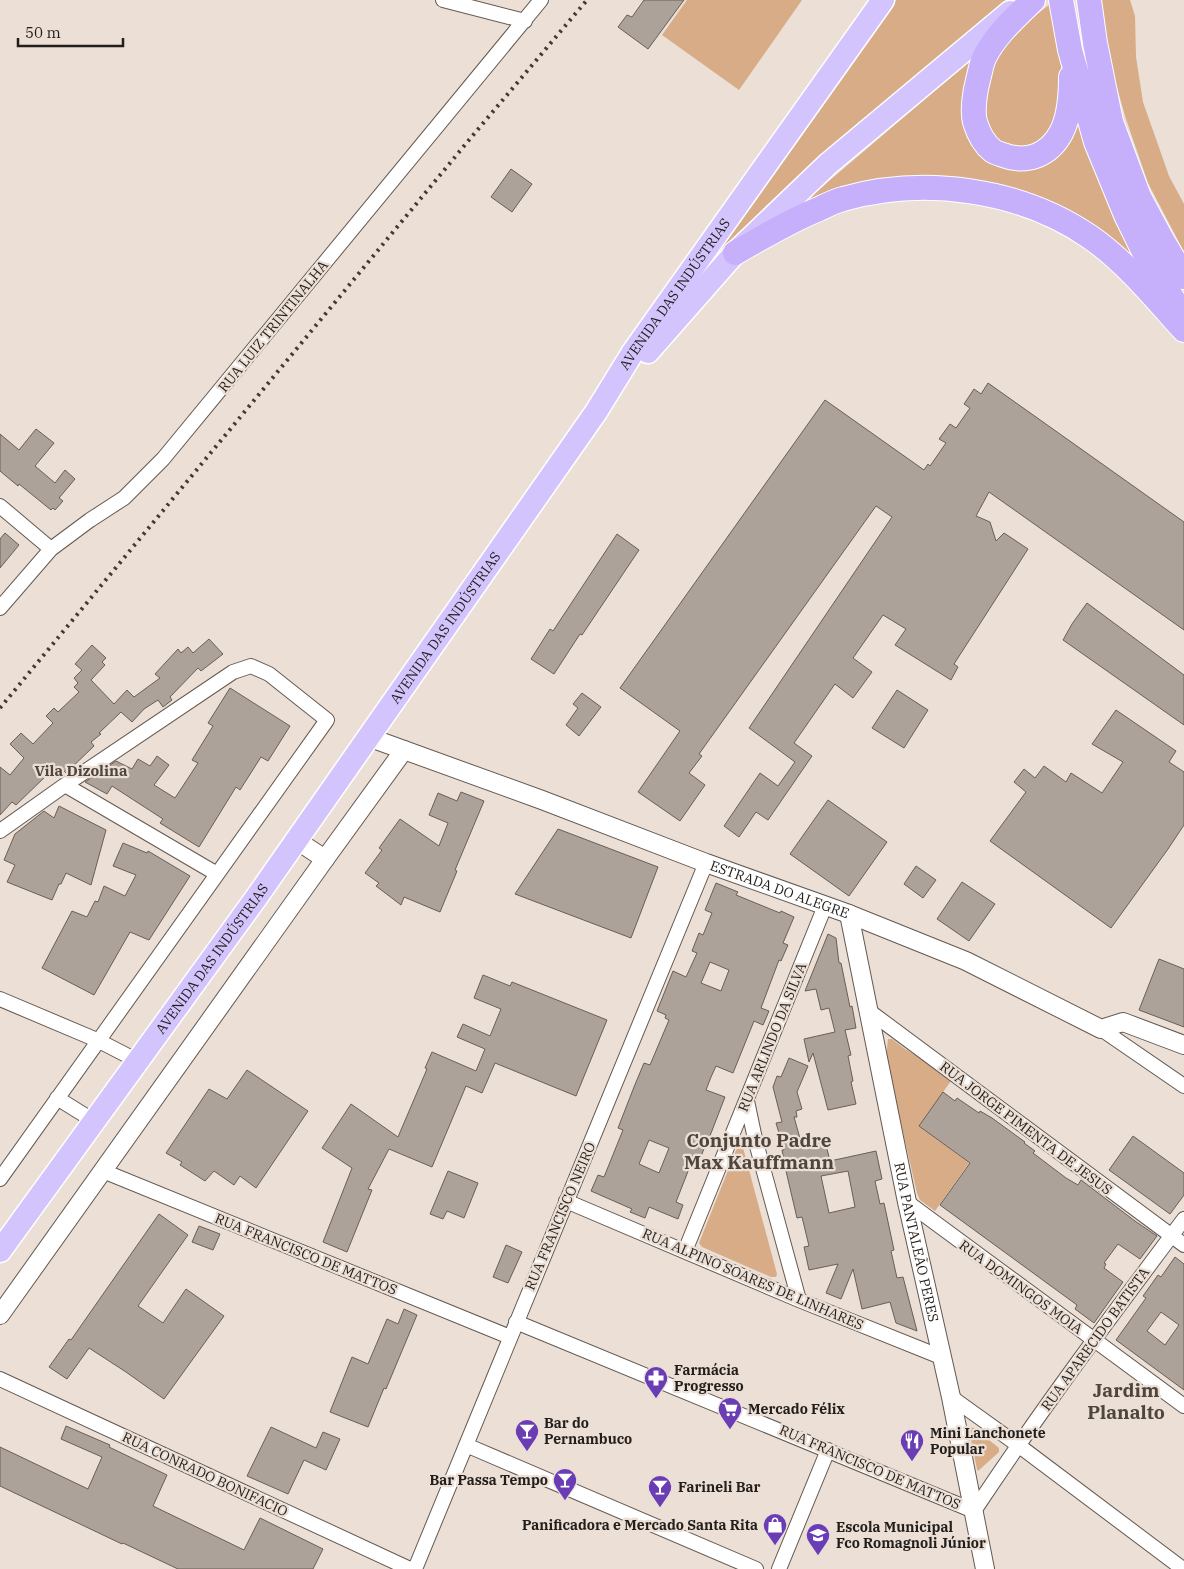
<svg xmlns="http://www.w3.org/2000/svg" width="1184" height="1569" font-family="'IBM Plex Serif',serif">
	<style>
		.green { fill: #d7ac87 }
		.building { fill: #ada299; stroke: #695f57; fill-rule: evenodd }
		.lines { fill: none; stroke-linecap: round; stroke-linejoin: round }
		.minor-casing { stroke: #635951; stroke-width: 16 }
		.tertiary-casing { stroke: #635951; stroke-width: 20 }
		.primary-casing { stroke: #fff; stroke-width: 25 }
		.trunk-casing { stroke: #fff; stroke-width: 26 }
		.minor { stroke: #fff; stroke-width: 14 }
		.tertiary { stroke: #fff; stroke-width: 18 }
		.primary { stroke: #d4c4fd; stroke-width: 22 }
		.trunk { stroke: #c6b0fc; stroke-width: 24 }
		.rail { stroke: #403a37; stroke-width: 4; stroke-dasharray: 2.5 5; stroke-linecap: butt }
		.labels { text-anchor: middle; stroke-width: 4.5; stroke-linejoin: round; paint-order: stroke }
		.street-label { font-size: 14px; fill: #221e1b; stroke: #ebdfd6 }
		.poi-label { font-size: 14px; font-weight: bold; fill: #221e1b; stroke: #ebdfd6; text-anchor: start }
		.neighbourhood-label { font-size: 15px; font-weight: bold; fill: #4e453d; stroke: #ebdfd6 }
		.district-label { font-size: 19px; font-weight: bold; fill: #4e453d; stroke: #ebdfd6 }
	</style>
	<rect width="100%" height="100%" fill="#ebdfd6"/>
	<path class="green" d="M687,0H802L739,90L662,35Z
		M896,0H1013L691,294L698,275Z
		M1101,0H1130L1135,16L1136,57L1143,102L1169,176L1184,204V252L1148,183L1126,119L1111,67L1101,15Z
		M1049,5L1057,39L1062,73V98L1053,127L1044,141L1019,149L996,141L984,119L989,72L1004,46L1024,24Z
		M985,48L969,122L1031,167L1076,110L1148,280L997,188L802,204Z
		M888,1039H892L905,1049L953,1078L919,1126L969,1163L935,1211L920,1200L917,1193L886,1058Z
		M739,1143L742,1144L777,1274L776,1277H771L702,1247L699,1243Z
		M970,1427L974,1428L999,1448V1452L978,1471L977,1469L969,1430Z"/>
	<path class="building" d="M644,0H684L648,49L618,27L627,15L632,17Z
		M511,169L532,184L512,212L491,197Z
		M988,383L1184,522V630L989,492L976,516L990,522L996,541L1004,533L1028,549L954,664L958,667L951,680L895,645L906,629L883,615L853,658L872,672L853,698L835,684L794,743L812,756L768,820L756,812L739,837L724,826L760,773L778,786L795,762L749,728L892,517L876,506L699,754L702,756L689,773L705,785L680,821L638,792L680,731L620,688L825,400L924,470L928,464L930,466L946,443L939,439L950,424L956,428L970,408L964,404L974,389L981,394Z
		M36,429L54,443L35,466L55,483L65,470L75,479L59,498L63,501L55,510L53,508L51,510L19,484L18,486L0,471V434L19,450Z
		M5,533L19,545L0,568V539Z
		M617,534L639,550L582,635L580,634L554,674L531,659L550,629L553,631Z
		M1087,603L1184,675V725L1063,640L1072,624Z
		M209,639L223,654L201,671L198,668L170,697L172,700L163,707L158,700L144,709L132,722L121,712L99,733L101,734L91,742L94,746L66,773L63,770L57,775L56,774L52,778L48,774L16,805L12,802L0,815V767L10,775L24,758L10,744L21,733L33,744L53,723L46,716L54,708L58,712L79,692L74,687L78,683L74,678L82,670L75,664L92,645L106,658L102,662L105,665L91,680L114,704L127,690L134,697L160,678L155,674L178,649L181,653L188,647L193,653Z
		M230,688L290,726L268,761L261,757L240,790L236,787L199,847L160,823L163,819L112,786L107,794L85,782L116,761L132,769L138,759L150,766L157,756L169,765L154,785L175,798L198,763L192,760L213,726L208,723Z
		M897,690L928,710L904,748L872,728Z
		M582,693L601,707L579,736L566,725L578,708L573,704Z
		M1116,710L1176,751L1169,762L1184,772V825L1168,849L1111,928L990,841L1026,792L1014,782L1024,769L1035,778L1044,766L1066,782L1071,773L1102,793L1123,762L1092,744Z
		M461,792L484,801L455,870L457,871L440,912L404,897L401,905L376,886L379,883L365,873L382,850L379,848L400,819L439,846L448,823L429,815L438,793L457,801Z
		M828,800L887,842L849,896L790,854Z
		M59,806L106,830L91,885L66,873L61,884H59L52,900L7,882L15,865L4,860L15,834L44,811L54,818Z
		M558,829L658,867L631,938L515,894Z
		M123,843L147,853L148,851L190,876L149,940L130,932L94,995L42,968L72,911L87,917L95,901L98,902L104,886L125,896L136,875L113,866Z
		M916,866L936,880L923,898L904,884Z
		M962,882L995,904L969,941L937,919Z
		M716,883L738,892L736,895L780,913L781,911L794,917L783,943L788,945L781,961L779,960L761,1008L769,1011L763,1025L754,1021L733,1073L716,1066L711,1077L706,1090L725,1097L708,1141H707L700,1159L694,1156L676,1202L683,1205L678,1219L649,1207L645,1218L630,1212L632,1209L591,1191L598,1175L604,1177L623,1130L618,1128L634,1087L644,1063L650,1065L669,1020L665,1018L666,1015L657,1011L673,971L686,977L697,953L692,951L699,933L703,935L712,913L705,910ZM710,962L729,970L721,991L701,983ZM649,1140L669,1148L659,1173L639,1164Z
		M828,934L836,938L839,963H841L850,1007L852,1006L856,1028L845,1030L851,1055L848,1056L853,1081L851,1082L856,1104L828,1110L813,1053L809,1062L804,1039L835,1032L829,1008L821,1010L816,989L805,991Z
		M1159,959L1184,969V1027L1139,1010Z
		M483,975L510,986L512,982L607,1020L576,1096L495,1063L482,1093L466,1086L432,1167L389,1149L368,1189L372,1190L347,1252L323,1242L352,1168L322,1148L351,1104L398,1137L427,1069L425,1068L432,1052L476,1071L485,1049L457,1037L463,1024L490,1036L501,1009L474,998Z
		M789,1058L808,1066L797,1092L802,1109L796,1111L797,1117H794L801,1142L824,1137L830,1161L876,1151L882,1179L875,1181L880,1204L884,1203L894,1250L891,1251L897,1278L903,1277L917,1331L896,1323L890,1302L862,1309L853,1269L841,1299L826,1293L838,1264L809,1270L804,1247L809,1246L802,1217L797,1218L786,1171L782,1150H784L776,1123L782,1122L773,1087L777,1076L781,1077ZM848,1171L855,1207L829,1213L821,1176Z
		M247,1070L308,1111L256,1188L240,1176L234,1185L214,1171L205,1181L180,1165L182,1162L166,1153L209,1089L227,1099Z
		M943,1092L955,1101L957,1098L979,1113L980,1111L992,1118L1025,1142L1024,1143L1035,1151L1033,1153L1066,1178L1078,1185L1081,1180L1135,1221L1157,1236L1140,1259L1118,1244L1104,1263L1106,1264L1104,1268L1123,1282L1094,1323L1075,1309L1077,1305L940,1205L970,1163L919,1126Z
		M1133,1136L1184,1173V1195L1170,1214L1109,1170Z
		M448,1171L478,1183L464,1218L447,1211L443,1219L430,1214Z
		M159,1214L188,1235L138,1306L163,1323L186,1289L224,1316L164,1399L126,1372L89,1348L67,1379L49,1367L69,1339L71,1340Z
		M199,1226L220,1234L213,1250L192,1242Z
		M506,1245L522,1252L508,1283L493,1277Z
		M1175,1257L1184,1264V1390L1116,1340L1146,1298L1143,1296L1158,1275L1161,1277ZM1161,1312L1179,1325L1165,1345L1147,1331Z
		M404,1309L417,1315L386,1389L384,1388L368,1427L330,1412L352,1357L368,1364L387,1319L398,1324Z
		M66,1426L110,1445L109,1447L167,1475L153,1506L244,1550L260,1518L323,1549L313,1569H178L123,1543L122,1544L0,1486V1447L88,1489L102,1457L61,1439Z
		M271,1427L316,1448L323,1432L340,1439L326,1470L304,1460L288,1494L247,1476Z"/>
	<g class="lines">
		<g class="minor-casing">
			<path id="minor" d="M443,0L525,21
				M0,506L51,549
				M0,608L51,549L90,520L124,498L163,459L541,0
				M65,785L217,874
				M0,831L65,785L233,672L251,666L269,674L327,720L0,1179
				M0,999L97,1040L138,1061
				M869,1011L1184,1245
				M1101,1029L1184,1086
				M57,1098L94,1121
				M747,1101L755,1139L799,1300
				M103,1171L510,1337
				M566,1201L799,1300L941,1357
				M907,1202L1184,1406
				M685,1251L825,906
				M516,1322L974,1511C1040,1411 1112,1315 1184,1219
				M0,1379L410,1569
				M951,1397L1018,1445L1183,1569
				M466,1445L756,1569
				M415,1569L706,863
				M779,1569L828,1450"/>
		</g>
		<g class="tertiary-casing">
			<g id="tertiary">
				<path id="s1" d="M368,737L542,800L706,863L849,914L966,961L1101,1029L1123,1022L1184,1045"/>
				<path d="M296,840L325,859"/>
				<path id="s2" d="M849,914L907,1202L951,1397L985,1569"/>
				<path d="M0,1315L325,859L404,750"/>
			</g>
		</g>
		<g class="primary-casing">
			<g id="primary">
				<path d="M648,352L735,253L828,164L1010,12"/>
				<path id="s3" d="M0,1251L256,898L596,412L633,352L883,0"/>
			</g>
		</g>
		<g class="trunk-casing">
			<path id="trunk" d="M1033,0C1015,18 995,35 984,58C981,65 980,73 978,80C975,91 972,111 975,122C978,132 984,144 993,151C996,153 1000,154 1003,155C1027,164 1049,155 1061,133C1070,116 1071,95 1071,77
				M1061,0L1070,50L1096,142L1126,215L1146,256L1179,309
				M1089,0L1095,43L1111,122L1139,197L1162,240L1184,277
				M735,253C763,237 789,221 819,209C827,205 835,201 843,199C924,176 1020,189 1090,237C1126,262 1155,298 1184,330"/>
		</g>
		<use href="#minor" class="minor"/>
		<use href="#tertiary" class="tertiary"/>
		<use href="#primary" class="primary"/>
		<use href="#trunk" class="trunk"/>
		<path class="rail" d="M0,708L469,140L587,0"/>
	</g>
	<defs>
		<g id="pharmacy-pin" transform="scale(1.25)"><path d="M0 17L-7.5 6A9.5 9.5 0 1 1 7.5 6Z" fill="#6a3db5" stroke="#ebdfd6"/><path d="M-2-6h4v4h4v4h-4v4h-4v-4h-4v-4h4Z" fill="#fff"/></g>
		<g id="supermarket-pin" transform="scale(1.25)"><path d="M0 17L-7.5 6A9.5 9.5 0 1 1 7.5 6Z" fill="#6a3db5" stroke="#ebdfd6"/><path d="M-6-5.5h2.5l.6 2H6L4.5 2H-2.5L-4.4-4H-6ZM-1.5 3.2a1.3 1.3 0 1 0 .1 0ZM3 3.2a1.3 1.3 0 1 0 .1 0Z" fill="#fff"/></g>
		<g id="bar-pin" transform="scale(1.25)"><path d="M0 17L-7.5 6A9.5 9.5 0 1 1 7.5 6Z" fill="#6a3db5" stroke="#ebdfd6"/><path d="M-6-5H6L.8 .8V4.5H3.5V6h-7V4.5H-.8V.8Z" fill="#fff"/></g>
		<g id="restaurant-pin" transform="scale(1.25)"><path d="M0 17L-7.5 6A9.5 9.5 0 1 1 7.5 6Z" fill="#6a3db5" stroke="#ebdfd6"/><path d="M-5-6h1v4h1v-4h1v4h1v-4h1v5L-1.5 .5V6h-2V.5L-5-1ZM5-6V6H3V1.5H1.5Q1.5-4 5-6Z" fill="#fff"/></g>
		<g id="shop-pin" transform="scale(1.25)"><path d="M0 17L-7.5 6A9.5 9.5 0 1 1 7.5 6Z" fill="#6a3db5" stroke="#ebdfd6"/><path d="M-5-2.5h2.3a2.7 3.5 0 0 1 5.4 0H5L5.5 6h-11ZM-1.5-2.5h3a1.5 2.3 0 0 0-3 0Z" fill="#fff"/></g>
		<g id="school-pin" transform="scale(1.25)"><path d="M0 17L-7.5 6A9.5 9.5 0 1 1 7.5 6Z" fill="#6a3db5" stroke="#ebdfd6"/><path d="M0-5L7-2L0 1L-7-2ZM-4 1L0 2.5L4 1V4Q0 6-4 4Z" fill="#fff"/></g>
	</defs>
	<g fill-rule="evenodd">
		<use href="#pharmacy-pin" x="656" y="1378"/>
		<use href="#supermarket-pin" x="730" y="1409"/>
		<use href="#bar-pin" x="527" y="1431"/>
		<use href="#restaurant-pin" x="912" y="1441"/>
		<use href="#bar-pin" x="565" y="1480"/>
		<use href="#bar-pin" x="660" y="1487"/>
		<use href="#shop-pin" x="775" y="1525"/>
		<use href="#school-pin" x="818" y="1535"/>
	</g>
	<g class="labels">
		<g class="street-label">
			<text dy="5" stroke="none"><textPath href="#s3" startOffset="1171">AVENIDA DAS INDÚSTRIAS</textPath></text>
			<text transform="translate(273 326) rotate(-51)" y="5">RUA LUIZ TRINTINALHA</text>
			<text dy="5" stroke="none"><textPath href="#s3" startOffset="766">AVENIDA DAS INDÚSTRIAS</textPath></text>
			<text dy="5" stroke="none"><textPath href="#s1" startOffset="439">ESTRADA DO ALEGRE</textPath></text>
			<text dy="5" stroke="none"><textPath href="#s3" startOffset="361">AVENIDA DAS INDÚSTRIAS</textPath></text>
			<text transform="translate(772 1037) rotate(-68)" y="5">RUA ARLINDO DA SILVA</text>
			<text transform="translate(1026 1128) rotate(37)" y="5">RUA JORGE PIMENTA DE JESUS</text>
			<text transform="translate(560 1216) rotate(-67)" y="5">RUA FRANCISCO NEIRO</text>
			<text dy="5" stroke="none"><textPath href="#s2" startOffset="335">RUA PANTALEÃO PERES</textPath></text>
			<text transform="translate(306 1254) rotate(22)" y="5">RUA FRANCISCO DE MATTOS</text>
			<text transform="translate(753 1279) rotate(23)" y="5">RUA ALPINO SOARES DE LINHARES</text>
			<text transform="translate(1021 1287) rotate(36)" y="5">RUA DOMINGOS MOIA</text>
			<text transform="translate(1095 1339) rotate(-54)" y="5">RUA APARECIDO BATISTA</text>
			<text transform="translate(870 1467) rotate(23)" y="5">RUA FRANCISCO DE MATTOS</text>
			<text transform="translate(205 1474) rotate(25)" y="5">RUA CONRADO BONIFACIO</text>
		</g>
		<g class="poi-label">
			<text x="674" y="1375">Farmácia<tspan x="674" dy="16">Progresso</tspan></text>
			<text x="748" y="1414">Mercado Félix</text>
			<text x="544" y="1428">Bar do<tspan x="544" dy="16">Pernambuco</tspan></text>
			<text x="930" y="1438">Mini Lanchonete<tspan x="930" dy="16">Popular</tspan></text>
			<text x="548" y="1485" text-anchor="end">Bar Passa Tempo</text>
			<text x="678" y="1492">Farineli Bar</text>
			<text x="758" y="1530" text-anchor="end">Panificadora e Mercado Santa Rita</text>
			<text x="836" y="1532">Escola Municipal<tspan x="836" dy="16">Fco Romagnoli Júnior</tspan></text>
		</g>
		<g class="neighbourhood-label">
			<text x="81" y="776">Vila Dizolina</text>
		</g>
		<g class="district-label">
			<text x="759" y="1147">Conjunto Padre<tspan x="759" dy="22">Max Kauffmann</tspan></text>
			<text x="1126" y="1397">Jardim<tspan x="1126" dy="22">Planalto</tspan></text>
		</g>
	</g>
	<path d="M18 38v8h105v-8" fill="none" stroke="#221e1b" stroke-width="2.5"/>
	<text x="25" y="38" font-size="15" fill="#221e1b" stroke="#ebdfd6" stroke-width="4" paint-order="stroke">50 m</text>
</svg>
